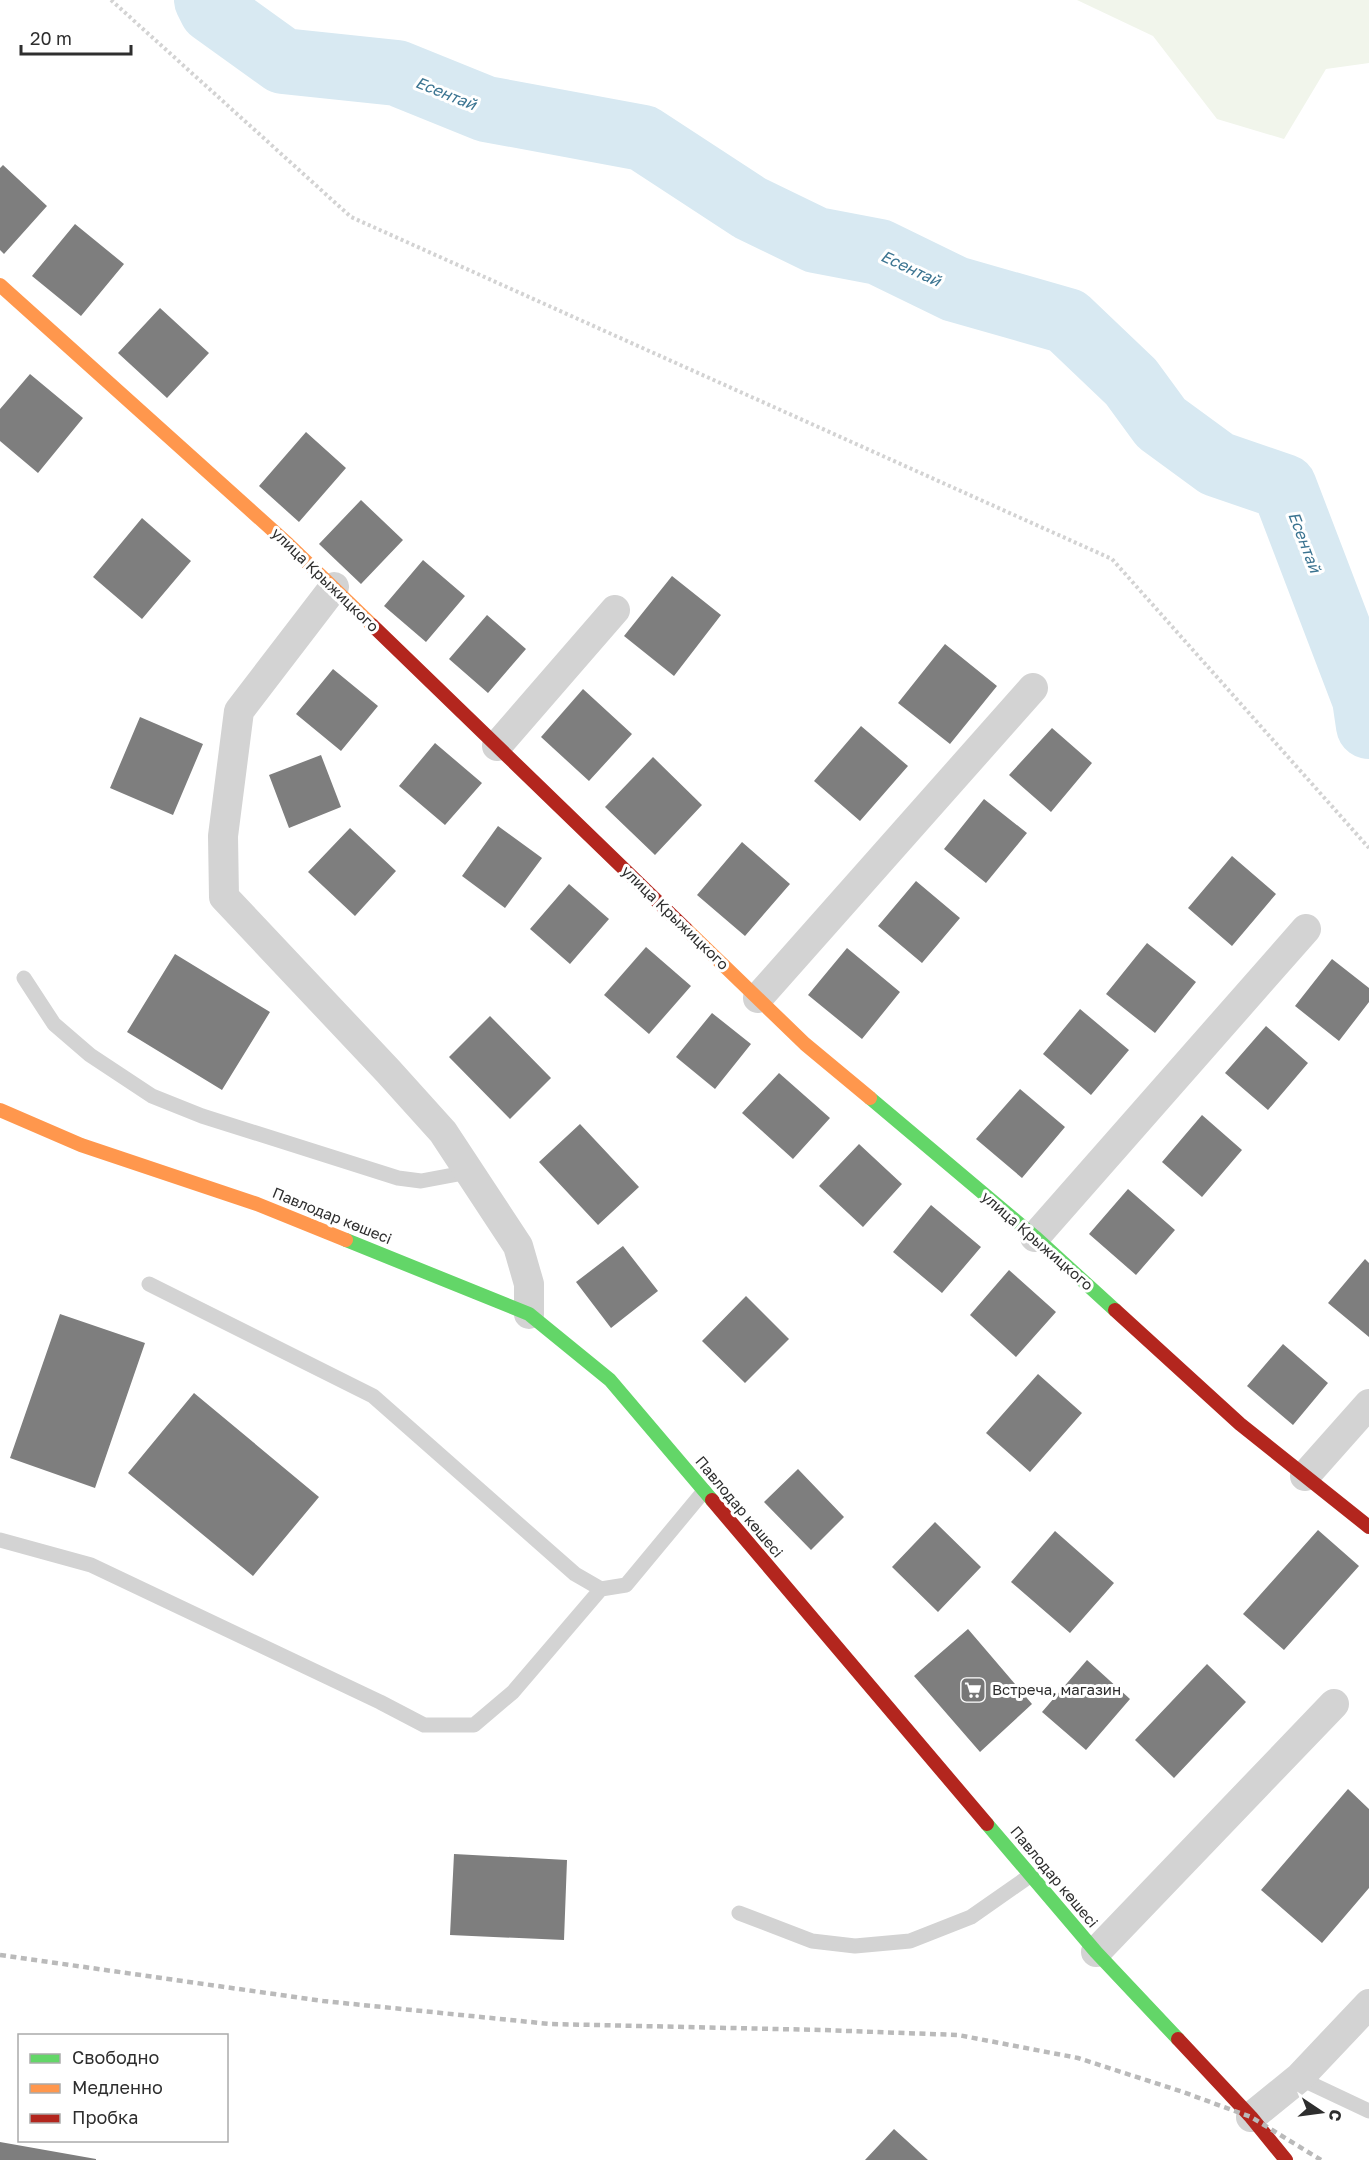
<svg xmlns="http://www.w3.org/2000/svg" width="1369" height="2160" font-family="'Golos Text',sans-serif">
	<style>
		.green { fill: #f1f5eb }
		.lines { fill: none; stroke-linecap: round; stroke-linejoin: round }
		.river { stroke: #d8e9f2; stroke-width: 66 }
		.building { fill: #7e7e7e }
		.path { stroke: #d3d3d3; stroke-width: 4; stroke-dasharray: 3 3; stroke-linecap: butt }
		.lane { stroke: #d3d3d3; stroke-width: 15 }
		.street { stroke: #d3d3d3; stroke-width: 30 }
		.fast { stroke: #63d668; stroke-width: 14 }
		.slow { stroke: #ff974d; stroke-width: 14 }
		.jam { stroke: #b3261e; stroke-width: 14 }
		.rail { stroke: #bababa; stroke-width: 4.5; stroke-dasharray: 6 4.5; stroke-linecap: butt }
		.labels { text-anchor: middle; stroke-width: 6; stroke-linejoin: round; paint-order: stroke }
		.street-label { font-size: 15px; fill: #2e2e2e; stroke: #fff }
		.poi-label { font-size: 15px; fill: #2e2e2e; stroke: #fff; text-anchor: start }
		.water-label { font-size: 16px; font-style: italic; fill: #3b7491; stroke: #fff }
	</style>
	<rect width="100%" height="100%" fill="#fff"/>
	<path class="green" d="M1077,0H1369V63L1326,69L1284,139L1217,119L1153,36Z"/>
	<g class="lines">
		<path class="river" d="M207,0L212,10L283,61L397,73L486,109L643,138L750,208L816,240L879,252L955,289L1067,321L1131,382L1161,423L1217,464L1284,487L1365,699L1369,726"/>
	</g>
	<path class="building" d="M3,165L47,206L4,254L0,250V168Z
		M75,224L124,264L81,316L32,276Z
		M160,308L209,353L167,398L118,353Z
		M30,374L83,418L38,473L0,441V409Z
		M306,432L346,468L299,522L259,486Z
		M361,500L403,540L361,584L319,544Z
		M142,518L191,561L142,619L93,577Z
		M423,560L465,596L426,642L384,606Z
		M672,576L721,615L674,676L624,636Z
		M487,615L526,649L488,693L449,659Z
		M945,644L997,686L950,744L898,703Z
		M333,669L378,706L341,751L296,714Z
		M583,689L632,734L589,781L541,737Z
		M140,717L203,744L173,815L110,788Z
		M861,726L908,766L860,821L814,781Z
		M1052,728L1092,763L1051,812L1009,775Z
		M435,743L482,783L445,825L399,786Z
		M321,755L341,807L289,828L269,775Z
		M653,757L702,805L655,855L605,807Z
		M984,799L1027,833L986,883L944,849Z
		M498,826L542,858L505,908L462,876Z
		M350,828L396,871L355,916L308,872Z
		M742,842L790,884L745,936L697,895Z
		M1232,856L1276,894L1232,946L1188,908Z
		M916,881L960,918L922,963L878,926Z
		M569,884L609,919L570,964L530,929Z
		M1147,943L1196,982L1155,1033L1106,994Z
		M646,947L691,986L649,1034L604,995Z
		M847,948L900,992L862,1039L808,995Z
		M175,954L270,1012L222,1090L127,1032Z
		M1332,959L1369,988V1002L1339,1041L1295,1006Z
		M1080,1009L1129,1050L1091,1095L1043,1054Z
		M712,1013L751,1044L715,1089L676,1057Z
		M490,1016L551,1078L510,1119L449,1057Z
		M1266,1026L1308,1063L1268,1110L1225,1073Z
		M779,1073L830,1118L793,1159L742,1113Z
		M1020,1089L1065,1127L1022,1178L976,1139Z
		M1202,1115L1242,1150L1202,1197L1162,1162Z
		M580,1124L639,1187L598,1225L539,1162Z
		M859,1144L902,1184L863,1227L819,1186Z
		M1128,1189L1175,1230L1136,1275L1089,1234Z
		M931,1205L981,1247L942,1293L893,1252Z
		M623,1246L658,1291L611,1328L576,1282Z
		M1365,1259L1369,1263V1337L1328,1303Z
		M1009,1270L1056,1312L1016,1357L970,1315Z
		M746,1296L789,1339L745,1383L702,1341Z
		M60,1314L145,1343L95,1488L10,1458Z
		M1283,1344L1328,1383L1293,1425L1247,1386Z
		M1038,1374L1082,1413L1030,1472L986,1433Z
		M194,1393L319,1497L253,1576L128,1473Z
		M798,1469L844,1517L811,1550L764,1502Z
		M935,1522L981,1567L938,1612L892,1567Z
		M1318,1530L1359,1566L1284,1650L1243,1614Z
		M1055,1531L1114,1583L1070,1633L1011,1582Z
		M968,1629L1032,1704L980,1752L914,1676Z
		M1087,1660L1130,1699L1086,1750L1042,1712Z
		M1207,1664L1246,1702L1174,1778L1135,1740Z
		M1348,1789L1369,1809V1888L1322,1943L1261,1890Z
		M454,1854L567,1860L564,1940L450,1935Z
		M894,2129L928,2160H865Z
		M0,2142L96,2159V2160H0Z"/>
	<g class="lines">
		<path class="path" d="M111,0L351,217L1112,559L1369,848"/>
		<path class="lane" d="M24,978L54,1024L90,1055L152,1096L202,1116L398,1178L421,1181L469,1172
			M149,1284L373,1396L575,1574L601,1589L626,1585L704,1491
			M0,1540L91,1565L380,1702L424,1725H474L513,1692L601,1589
			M739,1913L812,1941L855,1946L910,1941L971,1917L1031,1875
			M1299,2078L1369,2111"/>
		<path class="street" d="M334,587L239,711L223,836L224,897L388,1071L443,1132L518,1246L529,1284V1314
			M497,746L615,610
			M758,998L1033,688
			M1035,1237L1306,929
			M1305,1476L1369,1404
			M1096,1952L1334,1704
			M1251,2117L1299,2078L1369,2004"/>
		<path class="fast" d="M870,1098L1035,1237L1115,1310
			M346,1240L529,1314L610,1380L712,1500
			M987,1824L1096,1952L1178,2039"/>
		<path class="slow" d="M0,285L288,544L372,625
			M686,929L805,1044L870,1098
			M0,1110L81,1145L257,1204L346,1240"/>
		<path class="jam" d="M372,625L686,929
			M1115,1310L1240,1424L1369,1527
			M712,1500L987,1824
			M1178,2039L1251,2117L1286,2160"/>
		<path class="rail" d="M0,1955L323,2001L550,2024L822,2030L958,2035L1078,2058L1183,2092L1251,2117L1321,2160"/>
	</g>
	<defs>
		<g id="supermarket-square" transform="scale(1.35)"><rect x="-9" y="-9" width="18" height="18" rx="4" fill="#777" stroke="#fff"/><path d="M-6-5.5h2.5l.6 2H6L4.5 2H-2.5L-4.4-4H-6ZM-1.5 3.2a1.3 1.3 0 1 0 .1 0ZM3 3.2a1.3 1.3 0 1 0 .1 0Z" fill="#fff"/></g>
	</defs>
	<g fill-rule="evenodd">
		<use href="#supermarket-square" x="973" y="1690"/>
	</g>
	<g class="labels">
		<g class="street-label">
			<text transform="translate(325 580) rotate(44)" y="5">улица Крыжицкого</text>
			<text transform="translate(675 918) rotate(44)" y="5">улица Крыжицкого</text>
			<text transform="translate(332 1216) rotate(22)" y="5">Павлодар көшесі</text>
			<text transform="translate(1037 1241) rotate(41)" y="5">улица Крыжицкого</text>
			<text transform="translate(739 1507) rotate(50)" y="5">Павлодар көшесі</text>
			<text transform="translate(1054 1877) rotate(50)" y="5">Павлодар көшесі</text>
		</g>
		<g class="poi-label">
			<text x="992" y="1695">Встреча, магазин</text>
		</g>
		<g class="water-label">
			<text transform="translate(446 93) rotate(22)" y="6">Есентай</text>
			<text transform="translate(911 268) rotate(25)" y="6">Есентай</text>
			<text transform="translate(1305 542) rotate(69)" y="6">Есентай</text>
		</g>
	</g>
	<rect x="18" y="2034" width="210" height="108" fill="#ffffff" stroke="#ababab" stroke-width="1.5"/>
	<rect x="30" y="2054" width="30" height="9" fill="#63d668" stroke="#ababab" stroke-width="1.5"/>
	<text x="72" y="2064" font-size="18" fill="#2e2e2e">Свободно</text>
	<rect x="30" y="2084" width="30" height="9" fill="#ff974d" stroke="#ababab" stroke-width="1.5"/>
	<text x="72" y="2094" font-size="18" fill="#2e2e2e">Медленно</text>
	<rect x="30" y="2114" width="30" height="9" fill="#b3261e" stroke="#ababab" stroke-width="1.5"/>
	<text x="72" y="2124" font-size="18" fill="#2e2e2e">Пробка</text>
	<g transform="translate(1321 2112) rotate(103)" stroke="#ffffff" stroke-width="4.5" paint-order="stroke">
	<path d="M0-4.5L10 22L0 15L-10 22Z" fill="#2e2e2e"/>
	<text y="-9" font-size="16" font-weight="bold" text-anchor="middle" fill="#2e2e2e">С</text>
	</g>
	<path d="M21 45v9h110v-9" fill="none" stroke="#2e2e2e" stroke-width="3"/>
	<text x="30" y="45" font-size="18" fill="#2e2e2e" stroke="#ffffff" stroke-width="4.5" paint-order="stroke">20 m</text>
</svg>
